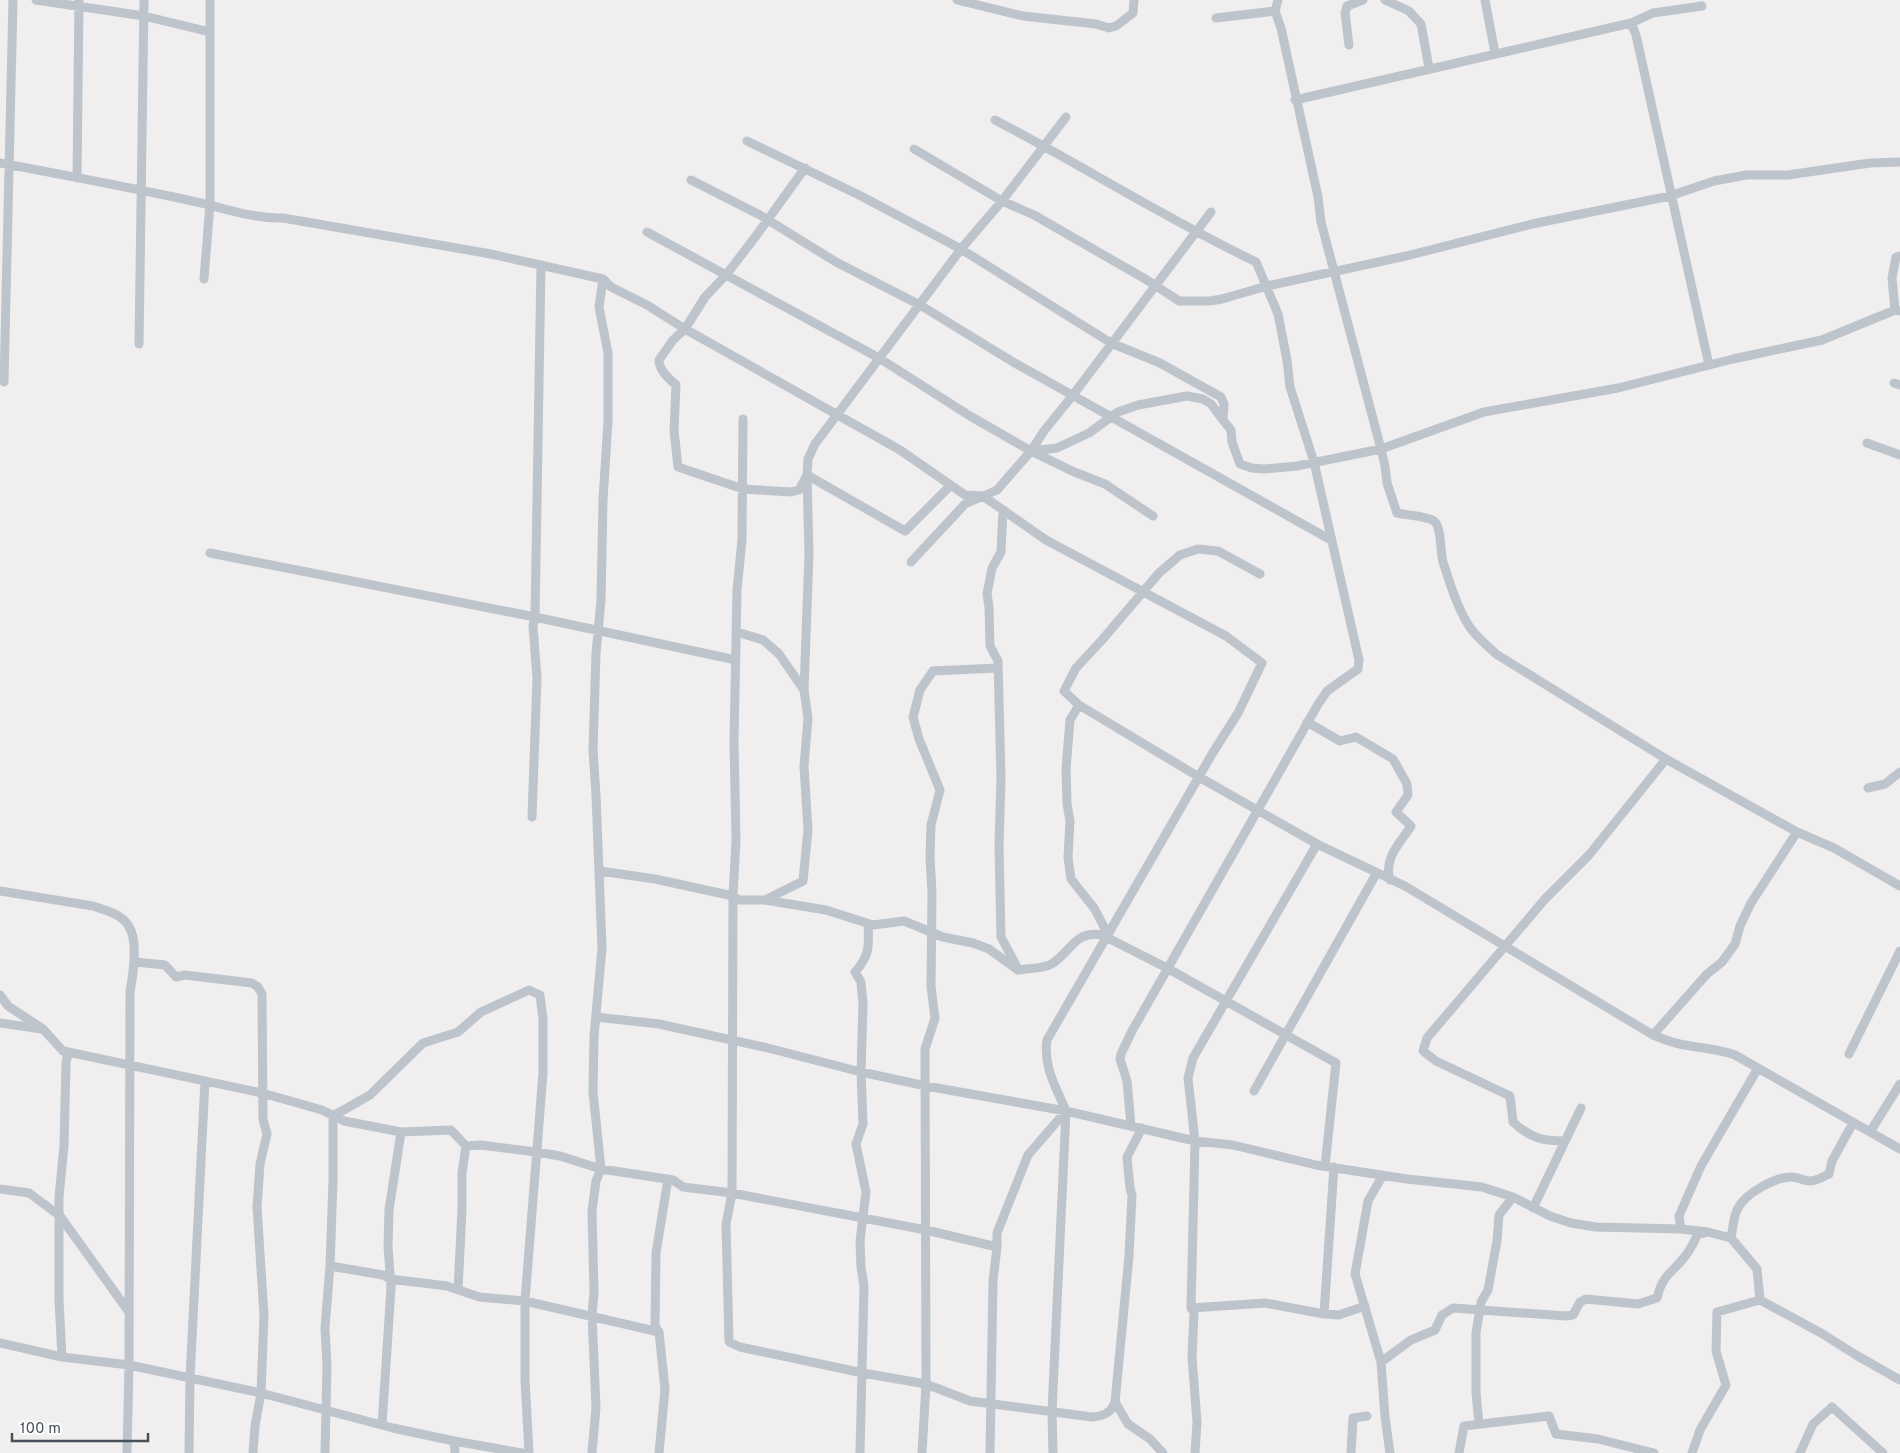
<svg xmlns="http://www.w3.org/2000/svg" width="1900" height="1453" font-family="Overpass,sans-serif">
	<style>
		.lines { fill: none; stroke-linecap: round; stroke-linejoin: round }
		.minor { stroke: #bdc4cc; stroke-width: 9 }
	</style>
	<rect width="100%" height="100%" fill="#f0eeee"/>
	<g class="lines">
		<path class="minor" d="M36,0L144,16L210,32
			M957,0L1023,16L1096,24L1109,28L1116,26L1133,13L1134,0
			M1385,0L1409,11L1421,24L1429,68
			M1485,0L1495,53
			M1702,6L1653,13L1631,23L1636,35L1709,365
			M1275,11L1278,0
			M1216,18L1275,11L1281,28L1318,197L1321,222L1381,449L1385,466L1387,483L1397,513C1406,515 1427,516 1434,521C1442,527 1440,553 1443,562C1450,584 1457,607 1469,626C1476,637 1487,645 1496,654L1666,759L1797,832L1834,848L1900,886
			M1349,45L1345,13L1347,6L1363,0
			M1295,100L1631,23
			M995,120C1083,166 1167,219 1256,262L1278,314L1287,360L1290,387L1314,462L1359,660L1358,669L1327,691L1317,706L1132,1031L1121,1054L1120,1059L1127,1081L1131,1126
			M747,141L861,196L961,249L1111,343L1160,363L1221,397L1224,404L1223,420
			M914,149L1002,201L1034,215L1147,280L1179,301H1210L1222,299L1267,286L1406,256L1532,224L1670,196L1714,181L1746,175H1788L1870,163L1900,162
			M0,163C64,175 128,187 192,201C222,207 252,219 283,218L491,254L603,279L611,287L647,305L685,329L900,450L965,495L983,496L1046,540L1226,636L1262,663L1238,713L1212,754L1047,1040C1043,1067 1056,1087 1066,1111L1052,1412L1053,1453
			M77,178L79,0
			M691,180L760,215L836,262L920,305L1013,362L1331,540
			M647,232L879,358L970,416L1031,451L1072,471L1105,484L1153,516
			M204,279L210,204V0
			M1895,310L1892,278L1896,257L1900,256
			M139,344L144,0
			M4,382L13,0
			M1894,383L1900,385
			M743,419L742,540L737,590L734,742L736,840L733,896L732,1193L726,1224L729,1342L740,1347L863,1373L926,1384L970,1401L1092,1417C1104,1416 1111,1413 1115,1402L1129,1256L1132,1195L1130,1188L1127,1157L1142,1128
			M1867,443L1900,455
			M1031,451L1044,431L1073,395L1211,212
			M951,485L905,531L807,475L808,459L815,444L961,249L1002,201L1066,117
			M1003,510L1001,552L992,568L987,594L989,607L990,646L998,661L1001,778L999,846L1001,937L1017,967
			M210,553L535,617L541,265
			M911,562L965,504L997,490L1031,451L1057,448L1089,433L1118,412L1138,405L1187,396L1203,399L1211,404L1223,420L1231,430L1232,442L1240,464L1252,468L1264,469L1297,466L1381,449L1484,412L1618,388L1733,359L1822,340L1895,310L1900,311
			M1260,574L1218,551L1198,549L1180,555L1159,573L1102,640L1076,668L1064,691L1079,705L1199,777L1317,844L1405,886L1653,1035C1665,1040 1678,1045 1691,1046C1707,1049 1720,1049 1735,1055L1900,1149
			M737,632L763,640L779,654L804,690L808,718L804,767L808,830L803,881L765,900
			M804,690L809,554L807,475L799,490L791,492L743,489L678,467L674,430L676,385C668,378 659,370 659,360L673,340L685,329L705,297L726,275L756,236L805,168
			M1079,705L1070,720L1066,769L1067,804L1070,821L1068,857L1071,879L1094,908L1103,925L1108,937
			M1307,722L1340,741L1356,737L1393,759L1407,784L1408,795L1396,812L1411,826C1401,842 1383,858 1390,880
			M1868,788L1885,784L1900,772
			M532,817L537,678L533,626L535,617L736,660
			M600,871L655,879L733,896L739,900H765L826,910L873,925L904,921L943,937L973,943L989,949L1018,970C1028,968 1045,969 1053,963C1072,950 1076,930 1102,935L1167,968L1336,1063L1325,1166
			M0,891L93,906C105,910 121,914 128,925C139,940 133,975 130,992L129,1365L127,1453
			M135,962L165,965L176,977L185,975L252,983L258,987L262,994L263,1119L267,1134L260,1164L257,1207L264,1315L261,1393L255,1426L253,1453
			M0,995L8,1006L43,1029L63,1051L68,1052L66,1063L64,1146L59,1197V1300L62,1357
			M596,1017L659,1024L764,1047L861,1072L926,1086L1066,1111L1195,1141L1233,1145L1316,1165L1407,1179L1482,1187L1513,1197L1550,1216L1571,1223L1596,1227L1681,1229L1708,1232L1731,1238L1757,1269L1760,1300L1717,1312L1716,1351L1726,1385L1700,1430L1692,1453
			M0,1023L42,1029
			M1653,1035L1707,974L1722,962L1735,944L1740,926L1751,903L1797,832
			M68,1052L262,1093L322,1110L344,1121L401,1132L451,1130L466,1146L481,1145L536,1152L560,1156L601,1169L673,1180L683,1187L732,1193L926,1230L997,1247V1233L1028,1155L1066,1111
			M1849,1054L1900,951
			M1254,1091L1376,874
			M1870,1132L1900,1084
			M1565,1141C1543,1141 1530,1138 1513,1122L1510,1096L1436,1061L1423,1051L1427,1038L1545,899L1589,855L1666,759
			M1383,1175L1368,1201L1355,1274L1381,1362L1385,1417L1390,1453
			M0,1189L29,1193L60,1216L129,1312
			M1533,1208L1581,1108
			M1681,1229L1679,1216L1701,1166L1758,1068
			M1731,1238C1733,1228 1733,1217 1738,1208C1746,1193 1775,1177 1791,1177C1798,1177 1804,1181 1810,1181C1816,1181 1824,1176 1829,1174L1832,1161L1853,1123
			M330,1266L383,1275L390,1279L447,1286L479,1297L525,1301L659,1332
			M458,1290L462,1210V1173L466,1146
			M1760,1300L1821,1333L1856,1355L1900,1380
			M1191,1308L1265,1303L1324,1314L1339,1315L1365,1306
			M1324,1314L1334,1167
			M0,1343L62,1357L129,1365L261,1393L393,1428L454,1441L522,1453
			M1381,1362L1411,1340L1435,1330L1442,1315L1453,1308L1566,1316L1573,1315L1580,1302L1586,1299L1638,1304L1657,1298C1663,1273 1673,1273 1686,1255C1691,1249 1694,1241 1698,1234L1705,1233
			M1115,1402L1128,1424L1150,1439L1163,1453
			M1479,1424L1476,1393V1333L1481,1302L1488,1290L1497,1241L1499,1215L1513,1197
			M382,1425L391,1288L388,1246L389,1210L401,1132
			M454,1441L455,1453
			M189,1453L190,1378L205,1081
			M325,1453L327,1366L325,1328L330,1266L333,1181V1116L370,1095L423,1043L458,1032L481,1012L529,990L540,995L543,1019V1073L525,1301V1379L529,1453
			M592,1453L596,1407L592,1315L594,1292L592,1211L596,1181L601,1169L593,1092L594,1036L602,948L596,795L593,750L596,653L601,600L603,500L608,421V353L599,307L603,279
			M659,1453L665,1389L659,1332L655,1326L656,1253L668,1179
			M860,1453L864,1286L861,1267L860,1241L866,1192L856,1144L863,1124L861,1072L863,1004L861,982L855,972C870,956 869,945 868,924
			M922,1453L926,1384L925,1049L935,1018L931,986L932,893L930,856L931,825L940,790L919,739L913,717L920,690L933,671L998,668
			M990,1453L993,1281L997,1247
			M1195,1453L1197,1422L1192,1357L1194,1313L1191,1308L1195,1141L1188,1078L1193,1058L1317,844
			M1351,1453L1353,1418L1367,1416
			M1459,1453L1464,1426L1549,1416L1556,1434L1598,1439L1654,1453
			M1800,1453L1813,1424L1832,1407L1883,1453"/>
	</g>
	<path d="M12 1433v8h136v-8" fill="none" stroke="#47505a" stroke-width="2.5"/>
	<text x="20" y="1433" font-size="15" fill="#47505a" stroke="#ffffff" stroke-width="4" paint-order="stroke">100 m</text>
</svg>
